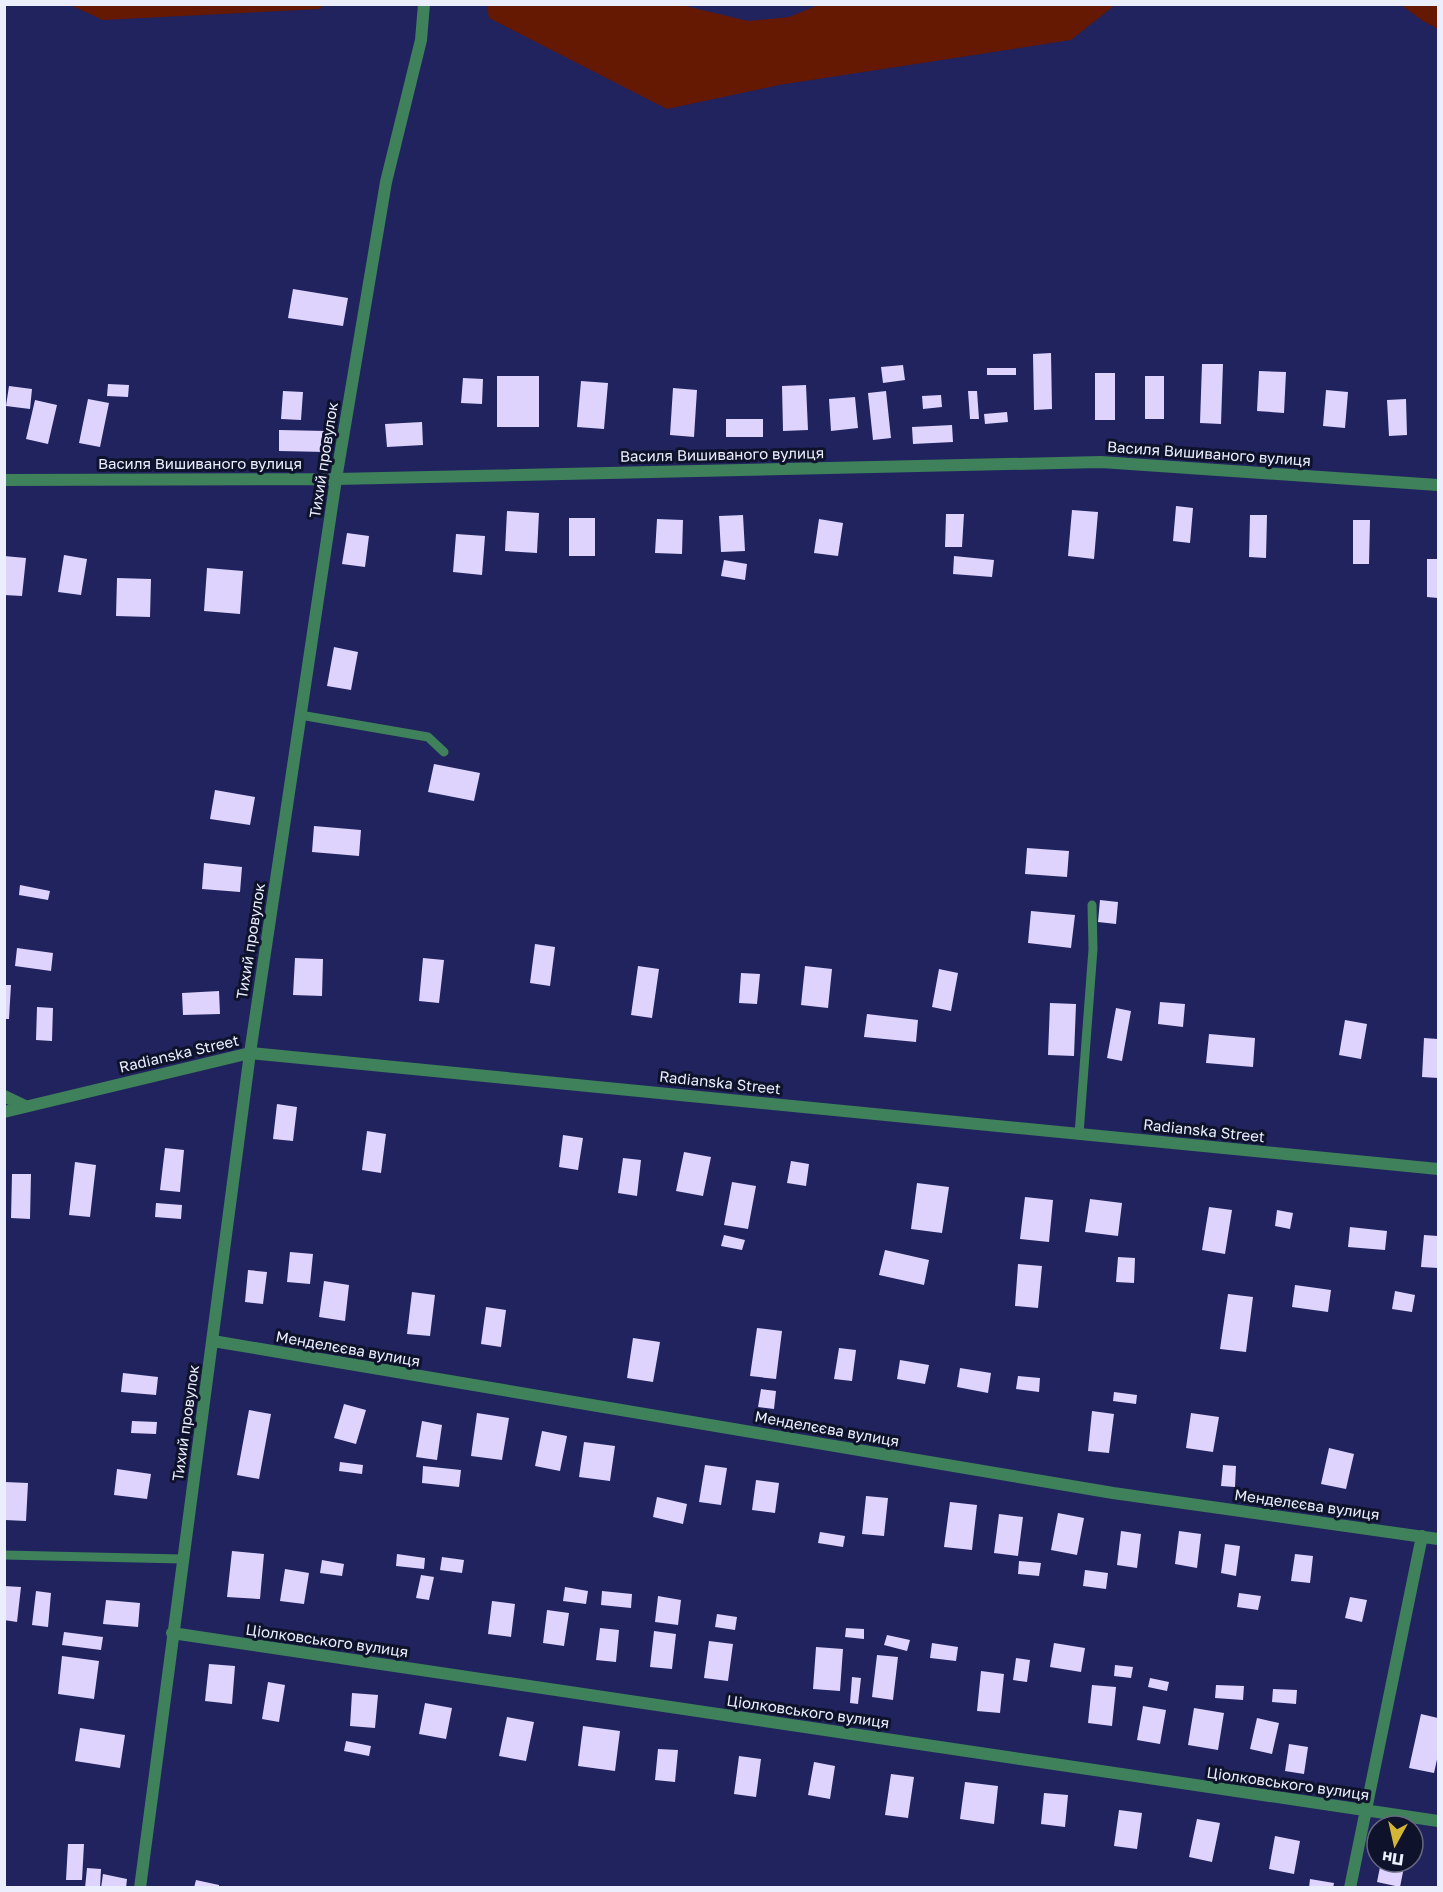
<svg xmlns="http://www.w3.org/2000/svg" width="1443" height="1892" font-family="'Golos Text',sans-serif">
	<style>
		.green { fill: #651802 }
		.building { fill: #ddd3fd }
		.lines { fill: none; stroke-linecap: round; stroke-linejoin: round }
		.service { stroke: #3f815a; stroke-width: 9 }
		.minor { stroke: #3f815a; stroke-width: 12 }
		.tertiary { stroke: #3f815a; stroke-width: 12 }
		.labels { text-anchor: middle; stroke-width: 6; stroke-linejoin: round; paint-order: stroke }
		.street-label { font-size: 15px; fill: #eaeefd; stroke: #0f122b }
	</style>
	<rect width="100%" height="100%" fill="#20235e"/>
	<path class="green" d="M821,4L1115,5L1071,40L779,85L667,109L489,18L487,5H681L748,21L789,17Z
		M70,5H323L320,9L103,20Z
		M1401,5H1438V29L1423,21Z"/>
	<path class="building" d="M293,289L348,298L343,326L288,318Z
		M1051,353L1052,409L1034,410L1033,354Z
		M1202,364H1223L1221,424L1200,423Z
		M903,365L905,380L883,383L881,367Z
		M987,368H1016V375H987Z
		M1259,371L1286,372L1284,413L1257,411Z
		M1095,373H1115V420H1095Z
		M497,376H539V427H497Z
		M1145,376H1164V419H1145Z
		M463,378L483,379L482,404L461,403Z
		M581,381L608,383L604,429L577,427Z
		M108,384L129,385L128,397L107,396Z
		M806,385L808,430L783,431L782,386Z
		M9,386L32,389L30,409L6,406Z
		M673,388L697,390L694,437L670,435Z
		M1326,390L1348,392L1345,428L1323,426Z
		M283,391L303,392L301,420L281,419Z
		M886,391L891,438L873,440L868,393Z
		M968,391H977L979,419H970Z
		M941,395L942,407L923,409L922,396Z
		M855,397L858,428L831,431L829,399Z
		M88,399L109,403L100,447L79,443Z
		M1406,399L1407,435L1389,436L1387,400Z
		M35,400L57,405L48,444L26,439Z
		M1007,412L1008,422L985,424L984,414Z
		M726,419H763V437H726Z
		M422,422L423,445L387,447L385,424Z
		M952,425L953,442L913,444L912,427Z
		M279,430L327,431L326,452L279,451Z
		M1176,506L1193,508L1190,543L1173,541Z
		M1072,510L1098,512L1094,559L1068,556Z
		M507,511L539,513L537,553L505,551Z
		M946,514H964L962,547H945Z
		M743,515L745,551L721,552L719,516Z
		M1250,515H1267L1266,558L1249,557Z
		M569,518H595V556H569Z
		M657,519L683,520L682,554L655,553Z
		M819,519L843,523L838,556L814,553Z
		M1353,520H1370L1369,564H1353Z
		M347,533L369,536L365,567L342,564Z
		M456,534L485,536L482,575L453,572Z
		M64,555L87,559L81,595L58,592Z
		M4,556L26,558L22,596L4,595Z
		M954,556L994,560L992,577L953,574Z
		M1427,559H1438V598L1427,597Z
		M724,560L747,564L745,580L721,576Z
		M207,568L243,571L240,614L204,611Z
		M117,578L151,579L150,617L116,616Z
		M334,647L358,652L351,690L327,686Z
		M434,764L480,773L474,801L428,792Z
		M215,790L255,797L250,825L210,819Z
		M314,826L361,830L359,856L312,852Z
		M1027,848L1069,851L1067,877L1025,874Z
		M204,863L242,867L240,892L202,889Z
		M20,885L50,891L48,900L19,895Z
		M1100,900L1118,902L1116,924L1098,922Z
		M1031,911L1075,915L1071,948L1028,943Z
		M535,944L555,947L550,986L530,983Z
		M17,948L53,953L51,971L15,966Z
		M295,958L323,959L322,996L293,995Z
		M423,958L444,960L439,1003L419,1001Z
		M638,966L659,969L652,1018L631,1015Z
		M805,966L832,969L828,1008L801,1005Z
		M939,969L958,973L951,1011L932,1007Z
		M741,973L760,974L757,1004L739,1003Z
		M4,985H11L9,1019H4Z
		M219,991L220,1014L183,1015L182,993Z
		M1160,1002L1185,1004L1183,1027L1158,1024Z
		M1050,1003L1076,1004L1074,1056L1048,1055Z
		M37,1007L53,1008L52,1041L36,1040Z
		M1116,1008L1131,1011L1122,1061L1107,1058Z
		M867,1014L918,1020L916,1042L864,1037Z
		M1345,1020L1367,1024L1361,1059L1339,1055Z
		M1209,1034L1255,1038L1253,1067L1206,1063Z
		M1424,1038L1438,1039V1078L1422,1077Z
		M277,1104L297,1107L293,1141L273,1139Z
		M367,1131L386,1134L381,1173L362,1170Z
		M563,1135L583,1138L578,1170L559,1167Z
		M165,1148L184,1150L180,1192L160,1190Z
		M684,1152L711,1157L703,1196L676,1191Z
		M623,1158L641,1160L637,1196L618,1193Z
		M791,1161L809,1164L806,1186L787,1183Z
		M75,1162L96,1165L90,1217L69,1215Z
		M12,1174H31L30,1219L11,1218Z
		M732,1182L756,1186L748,1229L724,1225Z
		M917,1183L949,1187L942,1233L911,1229Z
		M1025,1197L1053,1200L1049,1242L1020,1239Z
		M1090,1199L1122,1203L1118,1236L1085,1232Z
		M156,1203L182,1205L181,1219L155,1217Z
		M1209,1207L1232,1210L1225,1254L1202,1250Z
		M1277,1210L1293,1213L1290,1229L1275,1226Z
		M1350,1227L1387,1231L1385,1250L1348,1247Z
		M724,1235L745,1240L742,1250L721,1246Z
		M1424,1235L1438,1236V1268L1421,1267Z
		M885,1250L929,1260L924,1285L879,1275Z
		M290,1252L313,1254L310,1284L287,1282Z
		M1118,1257L1135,1258L1134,1283L1116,1282Z
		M1018,1264L1042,1266L1038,1308L1015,1306Z
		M248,1270L267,1272L263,1304L245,1302Z
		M324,1281L349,1285L345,1321L319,1317Z
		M1295,1285L1331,1290L1328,1312L1292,1307Z
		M1395,1291L1415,1295L1412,1312L1392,1309Z
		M412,1292L435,1295L430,1336L407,1334Z
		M1228,1294L1253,1297L1246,1352L1220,1349Z
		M486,1307L506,1310L501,1347L481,1344Z
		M757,1328L782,1331L776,1379L750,1376Z
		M633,1338L660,1342L653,1382L627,1378Z
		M839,1348L856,1350L852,1381L834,1379Z
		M900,1360L929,1365L925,1384L897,1379Z
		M960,1368L991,1373L988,1393L957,1387Z
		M123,1373L158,1377L156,1395L121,1392Z
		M1018,1376L1040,1378L1039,1392L1016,1389Z
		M761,1389L776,1391L774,1409L758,1407Z
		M1114,1392L1137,1395L1136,1404L1113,1401Z
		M344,1404L366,1410L356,1444L334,1438Z
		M249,1410L271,1414L259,1479L237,1475Z
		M1092,1411L1114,1414L1109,1453L1088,1451Z
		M477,1413L509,1418L502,1460L471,1456Z
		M1191,1413L1219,1417L1213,1452L1186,1448Z
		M132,1421L157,1422L156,1434L131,1433Z
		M422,1421L442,1425L437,1460L416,1457Z
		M542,1431L567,1436L560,1471L535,1466Z
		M584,1442L615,1446L610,1481L579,1477Z
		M1329,1448L1354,1454L1346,1489L1321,1484Z
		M340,1462L363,1465L362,1474L339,1471Z
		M705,1465L727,1468L721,1505L699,1502Z
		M1223,1465L1236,1466L1235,1487L1221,1486Z
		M423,1466L461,1470L459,1487L422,1483Z
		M117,1469L151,1474L147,1499L114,1495Z
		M756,1480L779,1483L775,1513L752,1510Z
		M5,1482L28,1483L26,1521L5,1520Z
		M866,1496L888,1498L884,1536L862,1534Z
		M657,1497L687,1504L683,1524L653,1517Z
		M950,1502L977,1505L972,1550L944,1547Z
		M1058,1513L1084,1518L1077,1555L1051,1550Z
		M999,1514L1023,1517L1018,1556L994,1553Z
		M1121,1531L1141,1534L1137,1568L1117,1565Z
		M1179,1531L1201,1534L1197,1568L1175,1564Z
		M820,1532L845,1536L843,1547L818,1543Z
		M1225,1544L1240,1546L1236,1576L1221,1573Z
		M232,1551L264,1554L260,1599L227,1597Z
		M397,1554L425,1558L424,1569L396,1566Z
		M1295,1554L1313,1556L1310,1583L1291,1581Z
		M442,1557L464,1560L462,1573L440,1570Z
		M322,1560L344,1564L342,1576L320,1573Z
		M1019,1561L1041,1563L1039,1576L1018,1574Z
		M285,1569L309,1573L304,1604L280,1601Z
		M1085,1570L1108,1573L1106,1589L1083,1586Z
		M421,1575L434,1577L429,1600L416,1598Z
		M4,1586L21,1587L17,1622L4,1620Z
		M565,1587L588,1591L586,1604L563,1601Z
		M36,1591L51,1593L48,1627L32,1625Z
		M602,1591L632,1594L631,1608L601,1605Z
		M1239,1593L1261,1596L1258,1610L1237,1607Z
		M658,1596L681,1600L678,1625L655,1622Z
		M1350,1597L1367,1600L1362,1622L1345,1618Z
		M106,1600L140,1603L138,1627L103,1624Z
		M492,1601L515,1604L511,1637L488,1634Z
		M547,1610L569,1613L564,1646L543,1643Z
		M717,1614L737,1617L735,1630L715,1627Z
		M600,1628L619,1630L616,1662L596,1660Z
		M846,1628L864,1629V1639L845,1637Z
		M654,1631L676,1634L672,1669L650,1667Z
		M64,1632L103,1637L101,1650L62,1645Z
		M887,1635L910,1640L907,1651L884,1645Z
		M709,1641L733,1644L728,1681L704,1678Z
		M932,1643L958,1647L956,1661L930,1658Z
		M1054,1643L1085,1648L1081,1672L1050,1667Z
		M816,1647L843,1649L840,1691L813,1689Z
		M877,1655L898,1657L893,1700L872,1697Z
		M62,1656L99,1661L94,1699L58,1694Z
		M1016,1658L1030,1660L1027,1682L1013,1680Z
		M209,1664L235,1666L232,1704L205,1701Z
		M1115,1665L1133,1667L1131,1678L1114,1676Z
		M981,1671L1004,1674L1000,1713L977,1711Z
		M852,1677L861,1678L858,1704L850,1703Z
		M1150,1678L1169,1682L1167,1691L1148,1687Z
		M268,1682L285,1685L279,1722L262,1719Z
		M1092,1685L1116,1687L1112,1726L1088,1723Z
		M1216,1685L1244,1686L1243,1700L1215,1698Z
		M1273,1689L1297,1690L1296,1704L1272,1702Z
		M352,1693L378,1695L375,1728L350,1726Z
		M425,1703L452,1708L446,1739L419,1734Z
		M1143,1706L1166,1710L1160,1744L1137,1740Z
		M1194,1708L1224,1713L1218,1750L1188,1745Z
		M1421,1714L1438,1718V1755L1434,1773L1409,1768Z
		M507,1717L534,1722L526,1761L499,1756Z
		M1257,1718L1279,1723L1272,1754L1250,1749Z
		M583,1726L620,1731L615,1771L578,1766Z
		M80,1728L125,1735L120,1768L75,1761Z
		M346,1741L371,1746L369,1756L344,1751Z
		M1289,1744L1308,1747L1304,1774L1285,1771Z
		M658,1749L678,1750L675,1782L655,1780Z
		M739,1756L761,1759L756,1797L734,1794Z
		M814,1762L835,1766L830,1799L808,1795Z
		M891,1774L914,1777L908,1818L885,1815Z
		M965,1782L998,1786L994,1824L960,1819Z
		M1044,1793L1068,1795L1065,1827L1041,1824Z
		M1119,1810L1142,1813L1137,1849L1114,1846Z
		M1197,1819L1220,1823L1212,1862L1189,1857Z
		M1275,1836L1300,1841L1294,1874L1269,1869Z
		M68,1844H84L82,1880H66Z
		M1381,1862H1405L1400,1887L1377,1882Z
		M87,1868L101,1869L100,1888H85Z
		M103,1874L127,1879L126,1888H101Z
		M1310,1879L1334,1883L1333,1888H1309Z
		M196,1880L219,1885V1888H194Z"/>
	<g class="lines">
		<path class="service" d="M300,715L428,737L444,752
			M1079,1134L1093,949L1092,905
			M4,1555L182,1559"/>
		<path class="minor" d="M4,480L336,479L1101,462L1438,485
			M4,1096L25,1106
			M213,1341L1113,1493L1438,1539
			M172,1633L1438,1821
			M140,1888L250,1053L336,479L386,182L421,40L424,4
			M1350,1888L1422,1536"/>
		<path class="tertiary" d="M4,1112L250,1053L1438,1169"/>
	</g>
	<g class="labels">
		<g class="street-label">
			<text transform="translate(1209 454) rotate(4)" y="5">Василя Вишиваного вулиця</text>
			<text transform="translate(722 455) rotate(-1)" y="5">Василя Вишиваного вулиця</text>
			<text transform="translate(324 460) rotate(-81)" y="5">Тихий провулок</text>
			<text x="200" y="469">Василя Вишиваного вулиця</text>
			<text transform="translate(251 941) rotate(-81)" y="5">Тихий провулок</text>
			<text transform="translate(179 1054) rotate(-13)" y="5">Radianska Street</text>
			<text transform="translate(720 1083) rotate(6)" y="5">Radianska Street</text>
			<text transform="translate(1204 1131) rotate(6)" y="5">Radianska Street</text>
			<text transform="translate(348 1349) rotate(10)" y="5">Менделєєва вулиця</text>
			<text transform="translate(186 1423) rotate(-82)" y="5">Тихий провулок</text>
			<text transform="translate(827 1429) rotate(10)" y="5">Менделєєва вулиця</text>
			<text transform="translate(1307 1505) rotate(8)" y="5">Менделєєва вулиця</text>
			<text transform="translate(327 1641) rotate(8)" y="5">Ціолковського вулиця</text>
			<text transform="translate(808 1712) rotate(8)" y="5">Ціолковського вулиця</text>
			<text transform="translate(1288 1784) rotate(8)" y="5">Ціолковського вулиця</text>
		</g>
	</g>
	<rect width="1443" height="1892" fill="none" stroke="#eaeefd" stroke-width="12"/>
	<g transform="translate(1395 1844) rotate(188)"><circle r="28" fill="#0f122b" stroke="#676a7f" stroke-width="1.5"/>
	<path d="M0-4.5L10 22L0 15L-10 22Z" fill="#d3b635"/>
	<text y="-9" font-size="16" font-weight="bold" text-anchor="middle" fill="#eaeefd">Пн</text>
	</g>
</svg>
